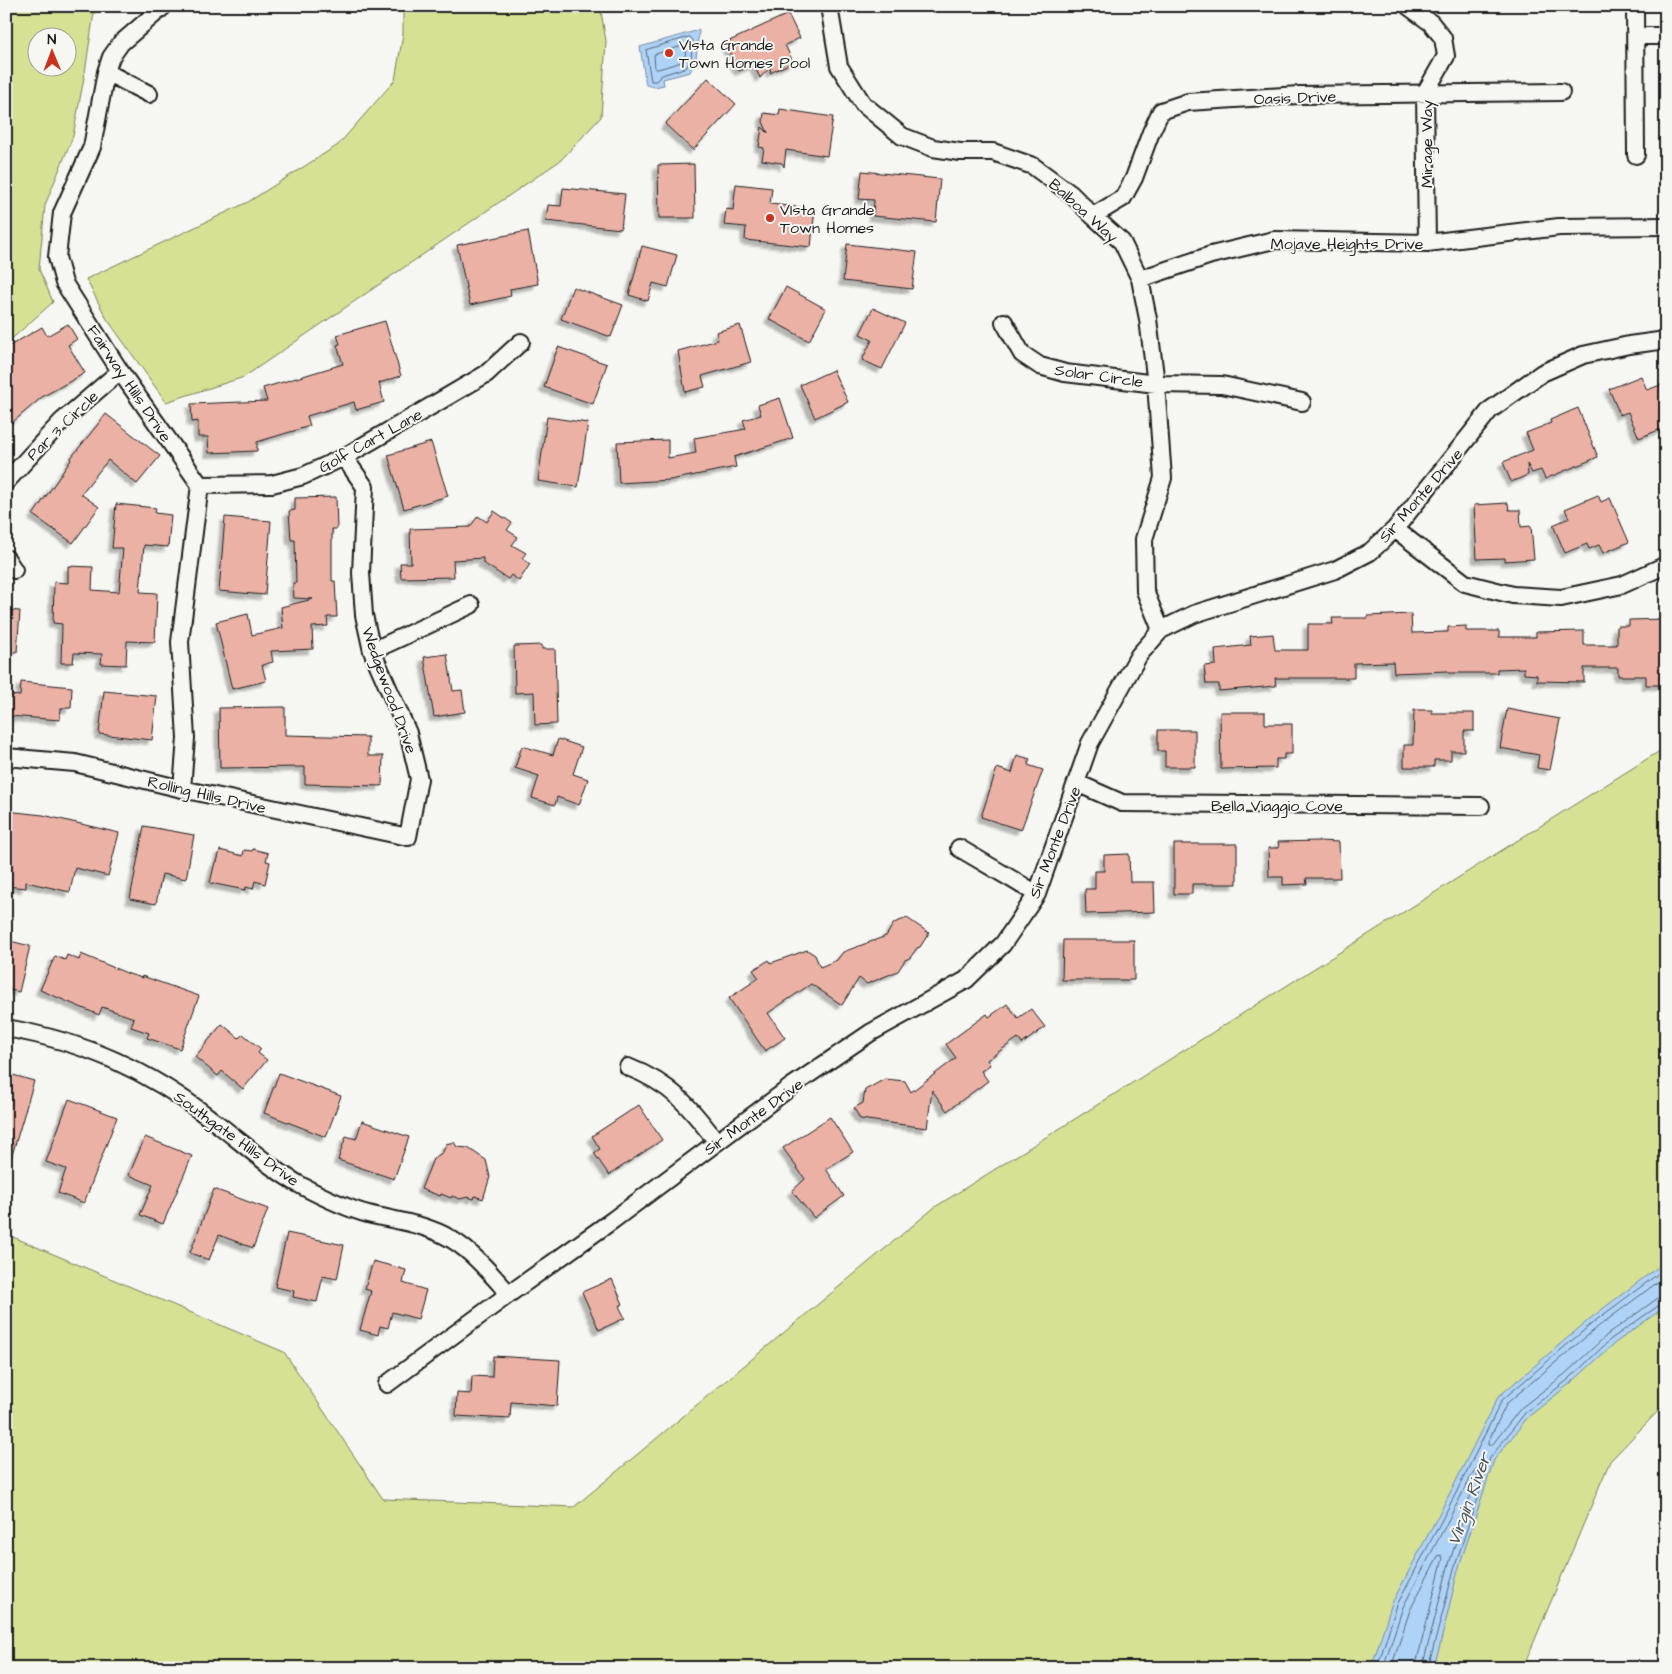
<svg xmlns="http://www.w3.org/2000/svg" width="1672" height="1674" font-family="'Architects Daughter',sans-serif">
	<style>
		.green { fill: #d6e194; stroke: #797e58; fill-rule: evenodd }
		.water { fill: #aed3f7; stroke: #748a9f }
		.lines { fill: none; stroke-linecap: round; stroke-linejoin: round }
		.shore { stroke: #566574; stroke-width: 1 }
		.building { fill: #ebb1a5; stroke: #1c1c1c; filter: url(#shadow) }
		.minor-casing { stroke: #1c1c1c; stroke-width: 20 }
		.minor { stroke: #f6f6f2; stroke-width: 16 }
		.poi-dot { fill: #c8321e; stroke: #f6f6f2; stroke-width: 2 }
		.labels { text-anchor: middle; stroke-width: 4; stroke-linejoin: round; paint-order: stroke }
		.poi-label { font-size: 16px; fill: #1c1c1c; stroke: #f6f6f2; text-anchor: start }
		.street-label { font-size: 16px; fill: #1c1c1c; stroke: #f6f6f2 }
		.water-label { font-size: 18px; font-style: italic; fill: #48535e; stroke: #f6f6f2 }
	</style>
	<defs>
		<filter id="shadow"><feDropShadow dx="-4.5" dy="4.5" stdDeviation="1" flood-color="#0004"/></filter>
	</defs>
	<rect width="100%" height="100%" fill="#f6f6f2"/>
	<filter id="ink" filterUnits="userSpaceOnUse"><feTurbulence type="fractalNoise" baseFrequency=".02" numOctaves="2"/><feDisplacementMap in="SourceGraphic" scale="10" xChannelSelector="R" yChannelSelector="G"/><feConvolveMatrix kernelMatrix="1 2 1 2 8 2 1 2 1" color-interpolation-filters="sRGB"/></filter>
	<g filter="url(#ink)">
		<path class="green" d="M6,6H95L85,72L73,136L45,205L39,269L53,302L6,344ZM38,38H68V68H38Z
			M403,6H600L606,41L601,117L561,160L244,377L166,402L107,319L86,279L248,202L338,145L395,80L403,34Z
			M1666,747V1403L1610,1461L1523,1668H6V1234L284,1352L383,1499L574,1507L935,1207Z"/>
		<path class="water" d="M699,30L696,59L690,72L663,79L664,85L654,87L646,85L640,47Z
			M1666,1261V1306L1615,1343L1572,1382L1528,1417L1494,1460L1458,1570L1439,1649L1433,1668H1371L1392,1603L1450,1493L1498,1397L1592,1317Z"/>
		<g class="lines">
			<path class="shore" d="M690,37L693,40L691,58L687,67L662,75L656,81H651L646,50Z
				M683,46L686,49L685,56L682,62L658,69H655L654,55Z
				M1666,1276L1599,1326L1507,1403L1488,1442V1445H1492L1521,1408L1565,1374L1607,1335L1658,1298L1666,1296
				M1377,1668L1397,1605L1455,1495L1502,1400L1595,1321L1666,1268
				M1383,1668L1403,1607L1474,1471L1477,1469L1478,1472L1448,1567L1422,1668
				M1391,1668L1410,1610L1438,1556L1441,1555L1443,1558L1415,1668
				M1428,1668L1454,1569L1490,1458L1525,1413L1569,1379L1611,1339L1661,1304L1666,1303"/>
		</g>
		<path class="building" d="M788,14L800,38L785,45L793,62L770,73L771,66L760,78L754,65L739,71L725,43Z
			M708,78L736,104L693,150L665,124Z
			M780,109L833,117L827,156L786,150L784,167L782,163L762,160L764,148L759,147L762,127L768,133L763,122L764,113L779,115Z
			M694,164L695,218H659L658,165Z
			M862,171L940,179L936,222L873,216L874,200L859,199Z
			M736,184L772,188L770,204L815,209L811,247L745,240L746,227L724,225L726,209L733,210Z
			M563,188L625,194L621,229L546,221L548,205L561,206Z
			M528,231L538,284L510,289L511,296L470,305L457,245Z
			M847,244L917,252L912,289L843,281Z
			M642,246L677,255L668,287L653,283L648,301L629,295Z
			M573,287L623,305L611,337L561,319Z
			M786,287L826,309L809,341L769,319Z
			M873,308L905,323L882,369L862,360L872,340L860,334Z
			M385,321L401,376L379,383L384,402L356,410L354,402L307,416L310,426L257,442V451L209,453L208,437H198V421L192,422L191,404L267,401L263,388L343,364L337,345L340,344L337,335Z
			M68,324L77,339L68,345L85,373L42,397L6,428V348L42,327L47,336Z
			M740,325L751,362L702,376L705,387L685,392L678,351L718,340L716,332Z
			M558,347L607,364L593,404L544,387Z
			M833,370L848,402L815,418L800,385Z
			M1641,376L1647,390L1666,383V427L1639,438L1628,412L1620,415L1609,389Z
			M780,398L793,438L734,457L736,467L670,480L619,483L617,442L668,440V458L696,453L694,438L746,429L743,420L761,415L758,405Z
			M1578,408L1598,457L1545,479L1541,470L1532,473L1527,464L1528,475L1511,482L1503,462L1533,450L1526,433L1551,423L1550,420Z
			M106,414L160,456L137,484L108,460L81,494L99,507L73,543L33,515L71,460L70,459Z
			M547,417L588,423L578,487L538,481Z
			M431,442L448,496L404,509L388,455Z
			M1598,495L1601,502L1610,498L1629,542L1603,553L1599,545L1589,549L1587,544L1565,553L1553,525L1569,518L1565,509Z
			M336,497L337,529H332V581H335L337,617H327L328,626L312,627L313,649L271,651L273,662L262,665L266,681L232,689L216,622L248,614L252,635L283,628L281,607L313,599L294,598L293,583H296L295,540H291L289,511L295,510V498Z
			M1508,503L1509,510H1520L1521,527L1531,526L1534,559L1505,561V558L1477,559L1474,505Z
			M116,504L156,508L155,513L171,515L168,547L144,545L140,592L157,593L155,642L127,641L126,665L101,664L102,654L74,653L73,663H61L62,624L53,623L54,582L68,583V566L93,567L92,590L119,592L123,548H112Z
			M494,511L512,523L507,530L518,537L512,545L526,553L522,558L530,564L519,581L511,575L508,579L483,563V558L453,560L454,577L401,578L400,563H411L410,529L470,527L478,516L487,522Z
			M225,517L271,521L265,595L219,591Z
			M6,610L20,611L17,652H6Z
			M1411,614L1412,633L1448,632V627L1466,626V631H1499V637H1536V632L1584,631V645H1617V626H1629V620L1664,619L1665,685H1646V676H1618V668H1584V682L1537,681V675L1524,674V668L1497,669V673H1448V671L1394,673L1393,662L1354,663V678H1275L1276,686L1219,691V684H1206L1204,666L1216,665L1215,649L1251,645L1250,636L1273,634L1275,650H1308V624H1333L1332,618H1367V616Z
			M542,645V649H555L557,724L535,725L534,692L515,693L514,646Z
			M447,654L453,691L462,690L465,712L434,717L424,657Z
			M21,682L72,687L71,708H61L60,720L9,716L10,695L20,696Z
			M104,691L157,696L152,740L99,734Z
			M285,707V735L368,737V756H383L382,786L305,784V767L220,768L219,708Z
			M1507,709L1560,719L1550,770L1537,768L1539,755L1500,748Z
			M1414,710H1432V713H1474V731H1464V751H1451V760H1434V767H1404V745H1413Z
			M1220,712H1265V724H1292V754H1284V759H1276V768L1221,769Z
			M1158,730H1195V767H1165V751H1158Z
			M558,739L582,747L573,774L588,779L579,805L557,797L555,805L532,798L539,776L515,768L522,746L553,755Z
			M1017,755L1030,759L1028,765L1043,770L1021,830L981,817L997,768L1012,773Z
			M6,811L43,815L119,833L108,876L75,868L70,892L26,882V888L6,886Z
			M144,826L194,835L186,879L162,874L156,904L130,899Z
			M1318,841L1339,842L1340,878H1306L1307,884L1283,885V877H1269L1268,848H1279L1278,842Z
			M1174,844H1237V884H1192V894H1174Z
			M253,849L268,853L266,861L270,862L265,884L255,881L253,889L246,887L245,890L210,883L215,862H217L220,850L243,856L244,850L252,851Z
			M1129,854L1130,882H1154L1155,912L1086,914L1085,889H1095V871H1104V855Z
			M907,918L929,933L920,947L917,948L910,958L905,960L898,971L867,984L859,978L842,1005L811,984L768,1013L785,1038L765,1051L729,998L759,978L753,970L769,960L771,963L807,950L815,955L820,967L837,960L843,952L886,936L894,923Z
			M6,940L30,946L19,992L6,989Z
			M1063,940H1134V980H1062Z
			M81,954L129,974L142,978V976L199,996L180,1049L147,1038L149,1033L131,1027L134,1018L102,1007L99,1015L40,990L55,956L65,960L67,955L79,960Z
			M1007,1004L1018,1018L1031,1009L1045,1027L1022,1044L1018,1038L987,1060L990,1065L981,1071L988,1081L947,1111L932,1090L927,1128L860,1119L854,1108L863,1103L865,1090L885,1079L905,1081L911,1092L956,1058L946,1044L987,1014L989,1017Z
			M222,1024L239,1038L243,1034L261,1049L258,1053L267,1060L243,1089L222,1071L218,1076L195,1057Z
			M6,1073L34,1081L10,1162H6Z
			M279,1073L341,1096L326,1137L264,1113Z
			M69,1099L117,1117L84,1203L58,1193L66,1169L46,1162Z
			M639,1105L662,1140L609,1175L594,1153L600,1149L592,1136Z
			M830,1117L853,1152L826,1169L844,1196L814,1218L792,1191L805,1179L783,1148Z
			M362,1121L409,1137L394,1179L338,1160L346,1136L356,1139Z
			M145,1137L192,1156L163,1224L140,1215L153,1185L129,1175Z
			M454,1142L457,1147L468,1148L486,1160L490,1177L483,1199L475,1196L474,1199L468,1197L460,1199L452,1196L451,1198L441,1194L440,1196L421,1189L433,1159L443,1152L446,1144Z
			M214,1189L268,1209L253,1248L219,1235L209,1260L190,1253Z
			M287,1233L344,1245L337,1279L323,1276L317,1302L293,1297L294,1291L275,1287Z
			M373,1261L406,1270L403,1283L426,1290L418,1319L392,1312L388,1328L380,1326L378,1335L360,1330L371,1291L365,1289Z
			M612,1279L623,1304L619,1306L625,1318L599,1330L582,1292Z
			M493,1356L560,1360L557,1406L511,1402L510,1419L456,1416L457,1393L471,1394L472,1376L492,1377Z"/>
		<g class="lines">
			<g class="minor-casing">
				<path id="minor" d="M164,6L121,43L111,57L106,72L92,147L62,213L57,257L64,283L120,371L200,485L180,642L186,738L182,789
					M829,6L839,66L863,104L902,136L933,148L960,152H993L1033,166L1071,194L1093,216L1122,242L1140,279L1148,319L1156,384L1163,478L1144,539L1145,591L1161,630
					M1408,6L1431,23L1443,38L1446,56L1425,93L1427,243
					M1635,6L1636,155
					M1637,36H1666
					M106,72L149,94
					M1093,216L1123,198L1134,178L1151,132L1161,111L1188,102L1299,95L1561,92
					M1140,279L1211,255L1274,240L1427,243L1559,227L1666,226
					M1004,322L1022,354L1040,366L1065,373L1156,384L1222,385L1302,402
					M6,482L62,421L120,371
					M200,485L272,484L303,476L344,457L486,374L521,342
					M1395,529L1465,583L1513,595L1561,598L1622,585L1666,565
					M6,558L14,570
					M372,651L471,605
					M6,757L75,763L182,789L408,837L419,779L408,733L372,651L364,615L361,573L365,487L344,457
					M1077,783L1122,803L1481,806
					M959,848L1037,894
					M6,1028C85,1042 148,1070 211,1119C241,1141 269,1168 302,1186C323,1197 345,1208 368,1214C397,1221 426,1224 451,1239C474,1253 491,1274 509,1294
					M628,1067C672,1084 690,1107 717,1142
					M387,1384L509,1294L613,1220L792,1086L870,1033L966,980L1003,944L1037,894L1090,743L1139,655L1161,630L1194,614L1335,570L1370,552L1395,529L1490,410L1542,373L1583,355L1629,345L1666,340"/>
			</g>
			<use href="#minor" class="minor"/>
		</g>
	</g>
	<g class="poi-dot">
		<circle cx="669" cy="53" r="5"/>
		<circle cx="770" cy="218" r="5"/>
	</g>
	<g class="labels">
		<g class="poi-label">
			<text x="679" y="50">VIsta Grande<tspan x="679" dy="18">Town Homes Pool</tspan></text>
			<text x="780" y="215">VIsta Grande<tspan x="780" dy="18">Town Homes</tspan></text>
		</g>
		<g class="street-label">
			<text transform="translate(1295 97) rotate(-2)" y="6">Oasis Drive</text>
			<text transform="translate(1426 144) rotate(-90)" y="6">Mirage Way</text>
			<text transform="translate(1084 210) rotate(42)" y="6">Balboa Way</text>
			<text x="1347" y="249">Mojave Heights Drive</text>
			<text transform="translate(1099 375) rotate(8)" y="6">Solar Circle</text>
			<text transform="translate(130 383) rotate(56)" y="6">Fairway Hills Drive</text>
			<text transform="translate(62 425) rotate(-44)" y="6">Par 3 Circle</text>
			<text transform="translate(370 440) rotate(-29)" y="6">Golf Cart Lane</text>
			<text transform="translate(1420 495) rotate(-49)" y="6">Sir Monte Drive</text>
			<text transform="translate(390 690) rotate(70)" y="6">Wedgewood Drive</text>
			<text transform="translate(207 794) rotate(13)" y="6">Rolling Hills Drive</text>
			<text x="1277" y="811">Bella Viaggio Cove</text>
			<text transform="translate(1054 842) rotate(-69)" y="6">Sir Monte Drive</text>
			<text transform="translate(753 1116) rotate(-36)" y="6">Sir Monte Drive</text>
			<text transform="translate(237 1138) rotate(36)" y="6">Southgate Hills Drive</text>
		</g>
		<g class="water-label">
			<text transform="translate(1469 1499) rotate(-70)" y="6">Virgin River</text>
		</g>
	</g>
	<rect width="1672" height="1674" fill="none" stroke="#f6f6f2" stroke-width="25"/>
	<rect x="12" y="12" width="1647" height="1649" fill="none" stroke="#1c1c1c" stroke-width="2" filter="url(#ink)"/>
	<g transform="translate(52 52) rotate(359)"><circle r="24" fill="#f6f6f2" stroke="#9f9f9c"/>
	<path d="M0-4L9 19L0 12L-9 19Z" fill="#c8321e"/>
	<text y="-8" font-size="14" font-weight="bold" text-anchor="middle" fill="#1c1c1c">N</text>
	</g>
</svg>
